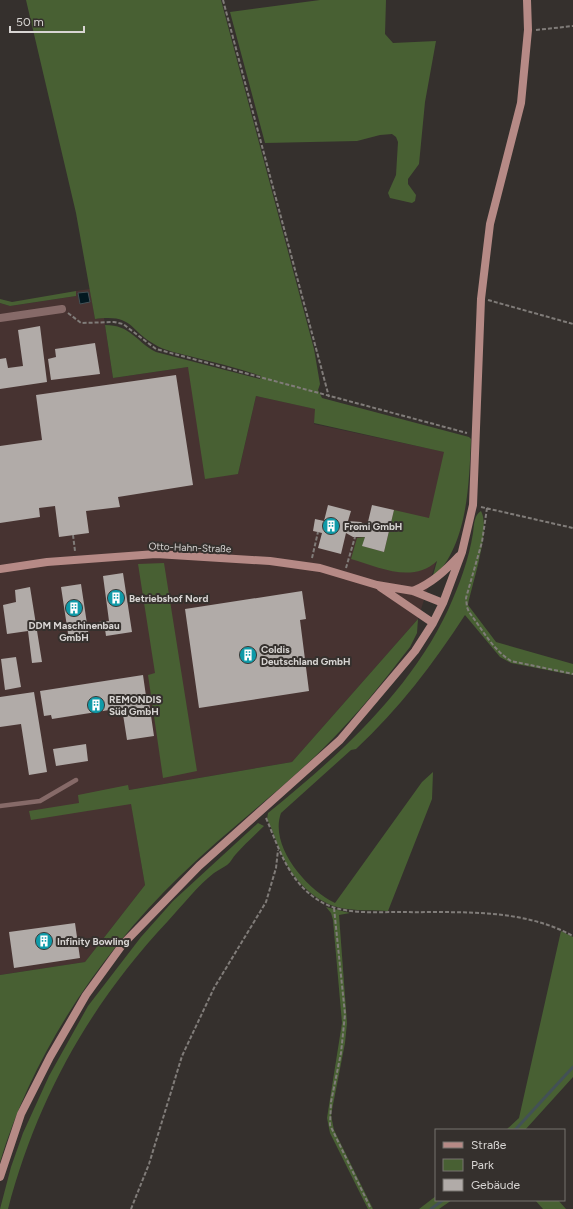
<svg xmlns="http://www.w3.org/2000/svg" width="573" height="1209" font-family="Figtree,sans-serif">
	<style>
		.commercial { fill: #473331 }
		.green { fill: #486033 }
		.water { fill: #031820; stroke: #435156 }
		.lines { fill: none; stroke-linecap: round; stroke-linejoin: round }
		.stream { stroke: #435156; stroke-width: 3 }
		.building { fill: #b1aba8 }
		.path { stroke: #807c79; stroke-width: 2; stroke-dasharray: 4 2; stroke-linecap: butt }
		.lane { stroke: #866a68; stroke-width: 4.5 }
		.street { stroke: #866a68; stroke-width: 8 }
		.secondary { stroke: #b68a86; stroke-width: 8 }
		.labels { text-anchor: middle; stroke-width: 4; stroke-linejoin: round; paint-order: stroke }
		.poi-label { font-size: 10px; font-weight: bold; fill: #d8d5d3; stroke: #35302d; text-anchor: start }
		.street-label { font-size: 10px; fill: #d8d5d3; stroke: #35302d }
	</style>
	<rect width="100%" height="100%" fill="#35302d"/>
	<path class="commercial" d="M90,289L95,319L104,318L113,378L188,367L238,474L256,396L316,409L314,424L459,455L449,520L418,619L292,762L129,790L145,885L85,962L0,975V303L10,306L76,296V291Z"/>
	<path class="green" d="M26,0H221L314,349L320,384L318,390L322,398L469,437L471,439C469,484 468,546 432,579L437,561C412,584 379,567 351,559L357,538L365,537L363,546L384,552L394,510L429,518L444,452L314,423L315,409L256,396L238,474L205,479L188,367L113,378L105,325C131,325 135,341 156,352L260,379L261,376C238,368 213,362 189,356C178,353 165,351 154,344C128,329 133,314 95,319L76,213Z
		M320,0H386L385,34L393,43L436,41L425,102L419,164L408,179V184L416,195L415,201L412,203L390,198L388,193L396,175L398,142L396,137L392,134L380,135L357,141L265,143L230,12Z
		M76,291V296L10,306L0,303V299L12,302Z
		M481,511C491,529 472,584 468,605L496,642L573,664V675L511,663L500,657L465,615C433,664 399,709 356,749L351,750L281,813C269,846 306,889 335,903L422,782L433,772L432,799L388,911C375,910 361,911 347,909C320,906 296,884 284,859C277,846 274,832 267,819L268,813C337,757 409,693 448,610C459,586 469,559 473,533C474,525 474,515 481,511Z
		M164,563L197,771L163,778L148,675L155,673L138,564Z
		M418,619L417,633L410,647C388,675 366,704 341,730C292,783 232,825 180,876C100,953 32,1055 0,1162V975L85,962L145,885L131,804L31,820L29,811L79,803L78,795L128,785L129,790L292,762Z
		M258,823L264,826C255,835 245,844 236,854C233,857 231,862 227,865C223,868 218,870 214,873C198,885 182,906 168,921C90,1004 37,1099 8,1209H0L11,1167L23,1133L49,1076L88,1006L141,937L173,901Z
		M326,907L350,913L339,915L347,1023L345,1043L331,1115L334,1130L373,1209H368L330,1133L327,1118L342,1023L333,920L331,913Z
		M561,931L573,937V1077L525,1130H506L519,1118Z
		M436,1196V1200H452L439,1209H419Z
		M535,1200H558L566,1209H543Z"/>
	<path class="water" d="M88,292L90,302L80,304L78,293Z"/>
	<g class="lines">
		<path class="stream" d="M515,1130L573,1067
			M431,1209L443,1200"/>
	</g>
	<path class="building" d="M40,326L47,382L0,389V359L6,358L8,368L23,366L18,330Z
		M95,343L100,374L51,380L48,359L56,357L55,349Z
		M176,375L193,485L118,497L120,507L86,511L89,533L59,537L55,506L39,508L40,517L0,523V446L42,440L36,395Z
		M328,505L351,511L348,521L361,522L367,526L372,505L394,510L384,552L362,546L365,537H353L346,533L341,554L318,548L322,533L313,531L315,519L324,521Z
		M123,573L132,632L106,636L105,629L99,630L98,622L109,621L103,576Z
		M81,584L89,637L69,640L61,587Z
		M30,587L42,662L32,663L28,631L7,634L3,605L16,602L15,590Z
		M302,591L306,619L300,620L309,691L199,708L185,609Z
		M16,657L21,687L5,690L1,659Z
		M143,675L147,703L149,702L154,736L127,740L122,708L52,719L51,715L44,716L40,691Z
		M34,692L47,772L29,775L21,724L0,727V697Z
		M86,744L88,761L56,766L53,749Z
		M75,923L80,958L14,968L9,932Z"/>
	<g class="lines">
		<path class="path" d="M223,0L329,397
			M536,30L573,26
			M488,300L573,324
			M68,313L81,323L114,322L123,324L156,349L467,433
			M481,507L573,528
			M487,508L482,542L466,598L467,607L469,612C482,629 493,650 511,661L573,674
			M73,535L75,551
			M312,558L318,532
			M346,568L355,537
			M266,818C279,848 288,881 318,900C341,915 372,912 398,912C456,913 520,907 573,936
			M334,908L345,1014L341,1053L331,1102L330,1125L371,1209
			M131,1209L149,1164L182,1056L214,988L266,902L276,868L278,850"/>
		<path class="lane" d="M0,806L40,801L76,780"/>
		<path class="street" d="M0,318L62,309"/>
		<path class="secondary" d="M0,569L47,562L156,554L270,561L320,568L377,585L413,591L443,603
			M380,587L433,623
			M413,591C432,583 445,571 459,556
			M0,1177L21,1114L50,1057L86,995L123,944L199,866L340,740L415,651L433,623L443,603L462,552L473,505L481,299L490,224L521,103L528,30L527,0"/>
	</g>
	<defs>
		<g id="building-disc" transform="scale(0.9)"><circle r="9.5" fill="#0f9aa8" stroke="#35302d"/><path d="M-4-6H4V6H1V3H-1V6H-4ZM-2.5-4.3h1.7v1.8h-1.7ZM.8-4.3h1.7v1.8H.8ZM-2.5-1h1.7V.8h-1.7ZM.8-1h1.7V.8H.8Z" fill="#fff"/></g>
	</defs>
	<g fill-rule="evenodd">
		<use href="#building-disc" x="331" y="526"/>
		<use href="#building-disc" x="116" y="598"/>
		<use href="#building-disc" x="74" y="608"/>
		<use href="#building-disc" x="248" y="655"/>
		<use href="#building-disc" x="96" y="705"/>
		<use href="#building-disc" x="44" y="941"/>
	</g>
	<g class="labels">
		<g class="poi-label">
			<text x="344" y="530">Fromi GmbH</text>
			<text x="129" y="602">Betriebshof Nord</text>
			<text x="74" y="629" text-anchor="middle">DDM Maschinenbau<tspan x="74" dy="12">GmbH</tspan></text>
			<text x="261" y="653">Coldis<tspan x="261" dy="12">Deutschland GmbH</tspan></text>
			<text x="109" y="703">REMONDIS<tspan x="109" dy="12">Süd GmbH</tspan></text>
			<text x="57" y="945">Infinity Bowling</text>
		</g>
		<g class="street-label">
			<text transform="translate(190 547) rotate(2)" y="4">Otto-Hahn-Straße</text>
		</g>
	</g>
	<rect x="435" y="1129" width="130" height="72" fill="#35302d" stroke="#76726f"/>
	<rect x="443" y="1142" width="20" height="6" fill="#b68a86" stroke="#76726f"/>
	<text x="471" y="1149" font-size="12" fill="#d8d5d3">Straße</text>
	<rect x="443" y="1159" width="20" height="12" fill="#486033" stroke="#76726f"/>
	<text x="471" y="1169" font-size="12" fill="#d8d5d3">Park</text>
	<rect x="443" y="1179" width="20" height="12" fill="#b1aba8" stroke="#76726f"/>
	<text x="471" y="1189" font-size="12" fill="#d8d5d3">Gebäude</text>
	<path d="M10 26v6h74v-6" fill="none" stroke="#d8d5d3" stroke-width="2"/>
	<text x="16" y="26" font-size="12" fill="#d8d5d3" stroke="#35302d" stroke-width="3" paint-order="stroke">50 m</text>
</svg>
